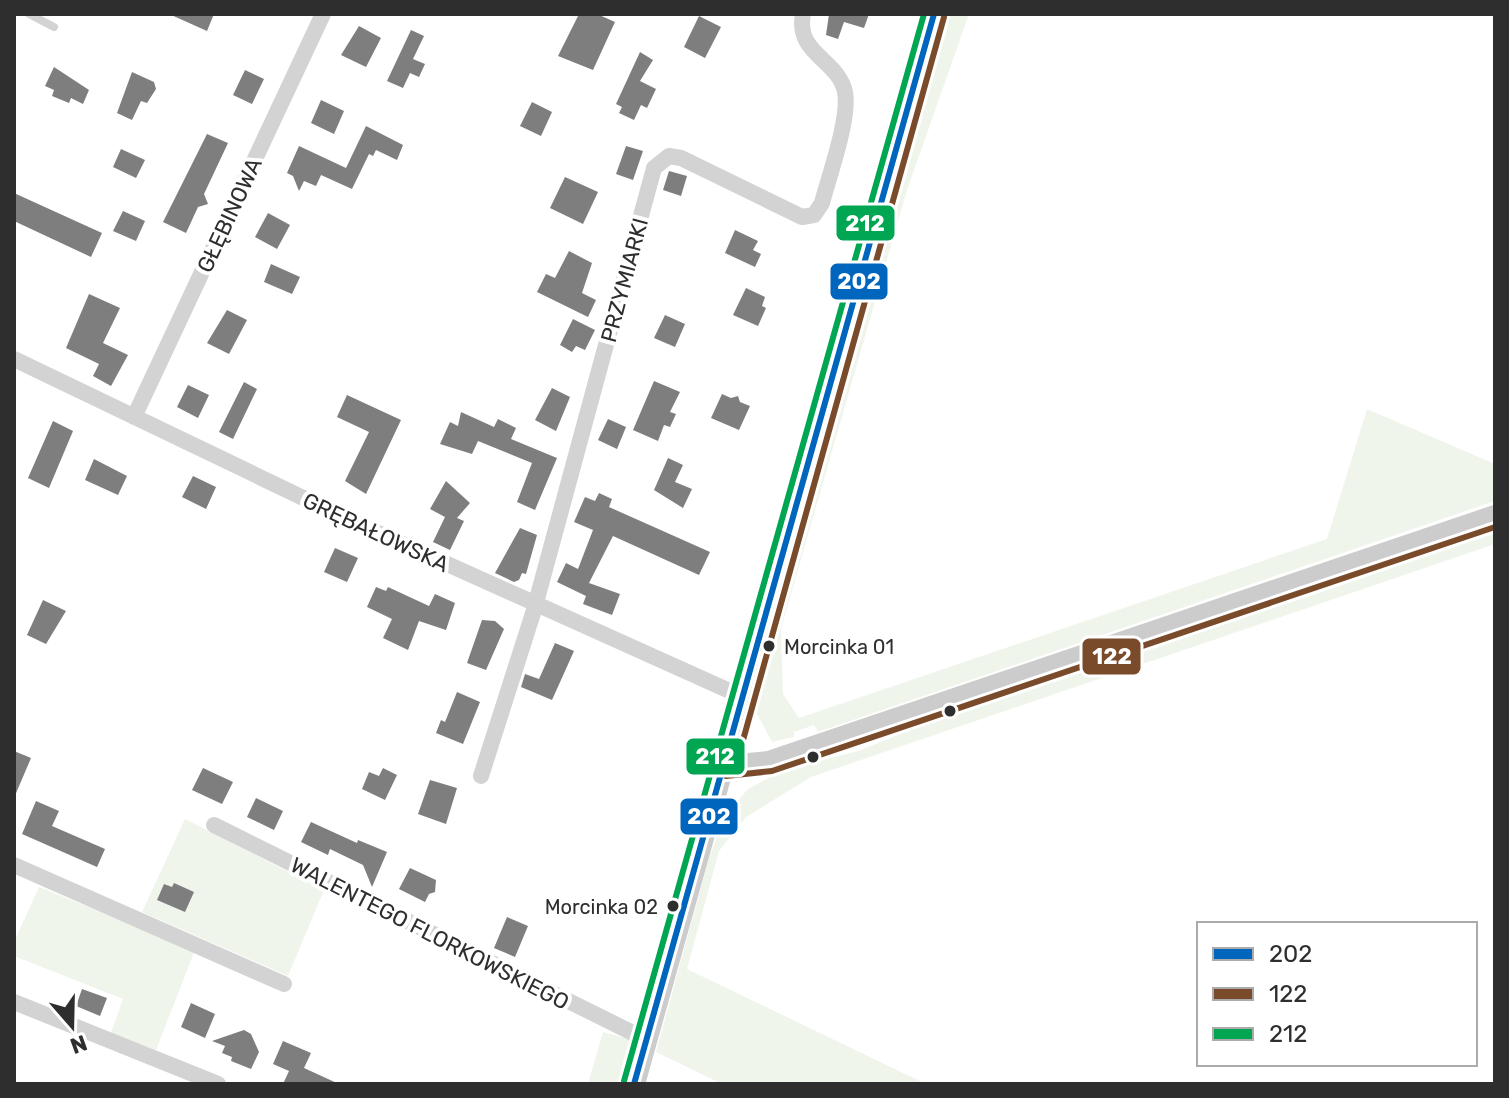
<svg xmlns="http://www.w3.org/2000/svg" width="1509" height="1098" font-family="Rubik,sans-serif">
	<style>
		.green { fill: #f0f5eb }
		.building { fill: #7e7e7e }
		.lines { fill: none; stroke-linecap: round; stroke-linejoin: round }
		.lane { stroke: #d3d3d3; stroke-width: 8 }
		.street { stroke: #d3d3d3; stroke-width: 16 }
		.secondary { stroke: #ccc; stroke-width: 22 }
		.bus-1-casing { stroke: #fff; stroke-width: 12 }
		.bus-2-casing { stroke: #fff; stroke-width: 12 }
		.bus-3-casing { stroke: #fff; stroke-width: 12 }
		.bus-1 { stroke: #0065bd; stroke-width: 6 }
		.bus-2 { stroke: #7a4b2a; stroke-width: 6 }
		.bus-3 { stroke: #00a651; stroke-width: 6 }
		.bus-dot { fill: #2e2e2e; stroke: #fff; stroke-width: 3 }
		.labels { text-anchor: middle; stroke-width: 8; stroke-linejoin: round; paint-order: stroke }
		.bus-label { font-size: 20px; fill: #2e2e2e; stroke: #fff; text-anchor: start }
		.street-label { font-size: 22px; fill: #2e2e2e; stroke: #fff }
		.line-badge { stroke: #fff; stroke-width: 3 }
		.badge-label { font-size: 22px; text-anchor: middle; font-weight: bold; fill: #fff }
	</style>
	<rect width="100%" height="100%" fill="#fff"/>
	<path class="green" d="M949,14H969L907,190L781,629L783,694L799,718L1327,539L1367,409L1495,464V501L818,732L814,725L794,732V737L772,742L756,712Z
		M1495,525V544L811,777L746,817L719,851L687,969L926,1084H722L656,1052L709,858L725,816L748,789L783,770L858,751L983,701Z
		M185,819L324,890L288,976L142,912Z
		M39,887L195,950L156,1050L111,1033L123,999L14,956V942Z
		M603,1032L633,1040L620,1084H588Z"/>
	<path class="building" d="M169,14H214L207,31Z
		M579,14H597L615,22L593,70L558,56Z
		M829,14H869L864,28L844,22L838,39L826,35Z
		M699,16L721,27L705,58L684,47Z
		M359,26L381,38L366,67L341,55Z
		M411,30L424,36L413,59L425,64L419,77L410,73L403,88L387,81Z
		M640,52L653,60L640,81L656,89L647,108L641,105L634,120L619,113L622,107L616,104Z
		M54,67L89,90L83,104L71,98L69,103L52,96L54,90L45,86Z
		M245,70L264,79L252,104L233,95Z
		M132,72L154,82L156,89L147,103L141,101L132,120L117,113Z
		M321,100L344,111L334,134L311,123Z
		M532,102L552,112L541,136L520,126Z
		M366,126L403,145L397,160L376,150L373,156L369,154L352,189L321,175L316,186L304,181L299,191L293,176L287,173L299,146L346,168Z
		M207,134L228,143L204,194L208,204L198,207L186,233L163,222Z
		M626,146L643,151L633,180L616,174Z
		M121,149L145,160L136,178L113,167Z
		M669,171L687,176L681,196L663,190Z
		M565,177L598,192L583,224L550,208Z
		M14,193L102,233L91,257L14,221Z
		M123,211L145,221L136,241L113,231Z
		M268,213L290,225L277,249L255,237Z
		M735,230L758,241L753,250L761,254L755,267L725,253Z
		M569,251L592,263L582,293L596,300L588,317L537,292L546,274L555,278Z
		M271,264L300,277L292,294L264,282Z
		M746,288L765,297L762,306L766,308L758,326L733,315Z
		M89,294L120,308L103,343L128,355L111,386L93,376L99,364L66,348Z
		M227,310L247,320L229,354L207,343Z
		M665,315L685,324L675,347L654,338Z
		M573,319L595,330L585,350L576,346L572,352L560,345Z
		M654,381L680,392L670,412L676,414L670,427L664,425L658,441L633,430Z
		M244,382L257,389L233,439L219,432Z
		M188,385L209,395L198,418L177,407Z
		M552,388L570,397L556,431L535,420Z
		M722,394L731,398L738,396L740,402L750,406L739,430L711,418Z
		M347,395L401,420L366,494L345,481L369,432L337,417Z
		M461,412L494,427L498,419L516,428L511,439L557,458L535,510L517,502L532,463L478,441L472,454L440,444L450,422L458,426Z
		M608,419L626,427L617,449L598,440Z
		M53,421L73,431L49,488L28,478Z
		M668,458L683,465L675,482L692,489L683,508L654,490Z
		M94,459L127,476L118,495L85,480Z
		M193,476L216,487L206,509L182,497Z
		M446,481L470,503L457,518L464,521L450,550L433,542L445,517L430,509Z
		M599,493L612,499L609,507L710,552L699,575L613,536L589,583L620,594L612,615L583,604L586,596L557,582L566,563L578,569L593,530L574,522L585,497L595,501Z
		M520,528L537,535L526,574L522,573L519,580L514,582L495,573Z
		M335,548L358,558L347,582L324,572Z
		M376,587L386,591L388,587L429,606L435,594L455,603L446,630L419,621L408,650L383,638L392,619L367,607Z
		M43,600L66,611L46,644L27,635Z
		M482,620L495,621L504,629L486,670L467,663Z
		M555,643L574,651L552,700L521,687L525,674L539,679Z
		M457,692L480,702L463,744L436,733L441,720L445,722Z
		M14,751L31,758L14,798Z
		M203,768L233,782L222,804L192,790Z
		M383,768L397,775L385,800L362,789L369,772L379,776Z
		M430,780L457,788L446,824L418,814Z
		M256,798L283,811L274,830L247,817Z
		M36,801L59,811L52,826L105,849L97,867L22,834Z
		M311,822L357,843L358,840L387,852L372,887L363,865L330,849L328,855L301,842Z
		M410,868L436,880L435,892L429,894L425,902L399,889Z
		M174,883L194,892L185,912L157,900L164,884L172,887Z
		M507,917L528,926L515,957L494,948Z
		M82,989L107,998L100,1016L76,1006Z
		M191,1003L215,1014L205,1038L181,1027Z
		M244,1030L251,1034L259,1052L251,1069L231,1061L232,1057L222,1053L225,1046L212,1041Z
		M283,1041L311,1053L304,1068L339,1084H283L289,1071L273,1064Z"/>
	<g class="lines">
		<path class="lane" d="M29,14L54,27"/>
		<path class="street" d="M14,359L345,518L743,697
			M134,417L323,14
			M481,776L534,610L654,168L669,156L681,158L802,217L814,215L822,203C829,176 850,118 845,92C838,59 795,54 803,14
			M214,825L647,1040
			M14,865L284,984
			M14,1002L218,1084"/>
		<path class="secondary" d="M725,766L769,762L1495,516
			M634,1084L934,14"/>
		<g class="bus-1-casing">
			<path id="bus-1" d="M634,1084L934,14"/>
		</g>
		<g class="bus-2-casing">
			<path id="bus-2" d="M735,769L944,17
				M726,776L772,771L1495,527"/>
		</g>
		<g class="bus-3-casing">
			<path id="bus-3" d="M624,1081L924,14"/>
		</g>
		<use href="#bus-1" class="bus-1"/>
		<use href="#bus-2" class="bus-2"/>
		<use href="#bus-3" class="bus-3"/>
	</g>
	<g class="bus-dot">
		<circle cx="769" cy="646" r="7"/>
		<circle cx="950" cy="711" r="7"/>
		<circle cx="813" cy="757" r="7"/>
		<circle cx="673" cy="906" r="7"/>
	</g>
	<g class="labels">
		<g class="bus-label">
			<text x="784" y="654">Morcinka 01</text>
			<text x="658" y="914" text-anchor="end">Morcinka 02</text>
		</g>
		<g class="street-label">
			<text transform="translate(229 215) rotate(-65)" y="8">GŁĘBINOWA</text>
			<text transform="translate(624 280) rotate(-75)" y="8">PRZYMIARKI</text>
			<text transform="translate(376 532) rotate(25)" y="8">GRĘBAŁOWSKA</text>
			<text transform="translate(430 933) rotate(27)" y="8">WALENTEGO FLORKOWSKIEGO</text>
		</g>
	</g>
	<g class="line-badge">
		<rect x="835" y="204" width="61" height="38" rx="8" fill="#00a651"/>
		<rect x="829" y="262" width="60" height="39" rx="8" fill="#0065bd"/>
		<rect x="1081" y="637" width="61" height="39" rx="8" fill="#7a4b2a"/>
		<rect x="685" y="737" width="61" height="39" rx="8" fill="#00a651"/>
		<rect x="679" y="797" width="60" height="39" rx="8" fill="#0065bd"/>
	</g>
	<g class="badge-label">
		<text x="865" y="231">212</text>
		<text x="859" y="289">202</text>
		<text x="1112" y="664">122</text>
		<text x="715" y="764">212</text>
		<text x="709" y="824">202</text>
	</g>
	<rect width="1509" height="1098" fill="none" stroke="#2e2e2e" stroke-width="32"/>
	<rect x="1197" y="922" width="280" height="144" fill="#ffffff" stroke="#ababab" stroke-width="2"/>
	<rect x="1213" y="948" width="40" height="12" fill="#0065bd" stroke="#ababab" stroke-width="2"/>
	<text x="1269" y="962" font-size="24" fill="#2e2e2e">202</text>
	<rect x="1213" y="988" width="40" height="12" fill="#7a4b2a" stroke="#ababab" stroke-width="2"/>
	<text x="1269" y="1002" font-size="24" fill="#2e2e2e">122</text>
	<rect x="1213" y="1028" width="40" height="12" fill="#00a651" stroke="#ababab" stroke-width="2"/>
	<text x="1269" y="1042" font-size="24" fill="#2e2e2e">212</text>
	<g transform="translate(72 1026) rotate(160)" stroke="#ffffff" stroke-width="6" paint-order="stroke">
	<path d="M0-6L14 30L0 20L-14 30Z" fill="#2e2e2e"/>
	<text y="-12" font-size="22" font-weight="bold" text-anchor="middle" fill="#2e2e2e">N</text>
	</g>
</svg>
